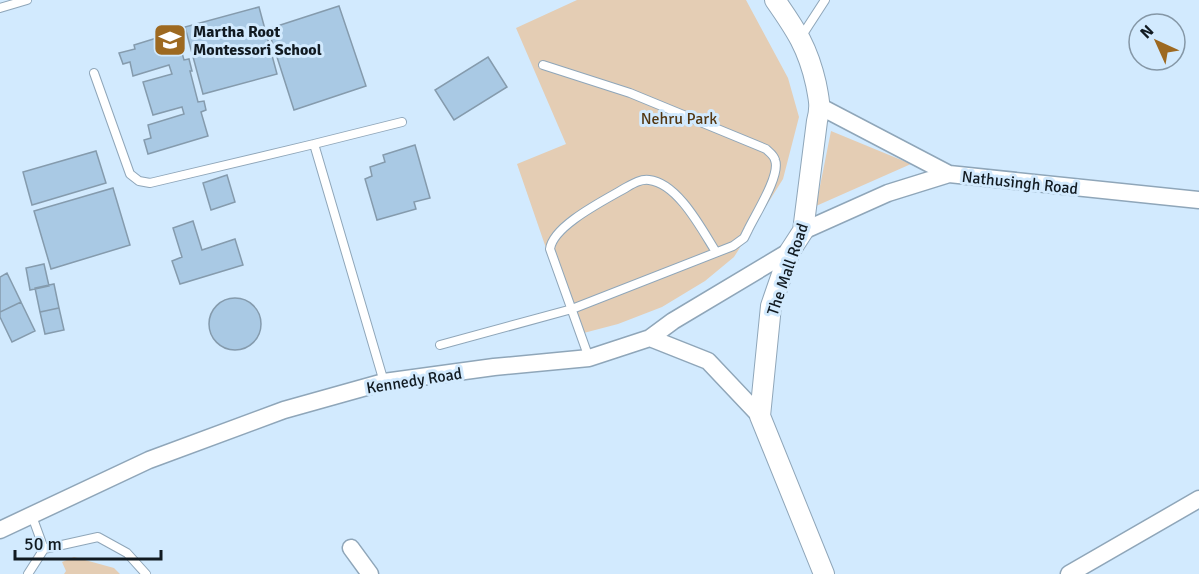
<svg xmlns="http://www.w3.org/2000/svg" width="1199" height="574" font-family="Signika,sans-serif">
	<style>
		.green { fill: #e4cdb4 }
		.building { fill: #a9c9e4; stroke: #859bad; stroke-width: 1.5 }
		.lines { fill: none; stroke-linecap: round; stroke-linejoin: round }
		.service-casing { stroke: #8fa6b9; stroke-width: 10 }
		.minor-casing { stroke: #8fa6b9; stroke-width: 19 }
		.tertiary-casing { stroke: #8fa6b9; stroke-width: 22 }
		.service { stroke: #fff; stroke-width: 8 }
		.minor { stroke: #fff; stroke-width: 16 }
		.tertiary { stroke: #fff; stroke-width: 20 }
		.labels { text-anchor: middle; stroke-width: 6; stroke-linejoin: round; paint-order: stroke }
		.poi-label { font-size: 16px; font-weight: bold; fill: #111a21; stroke: #d2eafe; text-anchor: start }
		.park-label { font-size: 16px; fill: #533712; stroke: #d2eafe }
		.street-label { font-size: 16px; fill: #111a21; stroke: #d2eafe }
	</style>
	<rect width="100%" height="100%" fill="#d2eafe"/>
	<path class="green" d="M577,0H746L788,78L799,117L783,179L734,257L705,281L662,307L618,324L576,335L517,164L566,144L516,28Z
		M831,131L911,164L816,206Z
		M74,557L114,568L120,574H64L66,571L62,562Z"/>
	<path class="building" d="M339,6L366,86L294,110L268,29Z
		M259,7L277,74L203,94L185,27Z
		M176,32L184,60L189,59L192,71H190L198,102L204,101L206,110L201,112L208,136L148,154L144,140L151,138L148,125L184,114L182,107L153,115L143,82L172,74L169,65L133,76L130,62L123,64L119,53L135,49L134,45Z
		M488,57L507,87L454,120L435,90Z
		M415,145L430,198L414,202L416,209L377,220L365,179L372,176L370,167L385,162L383,155Z
		M96,151L106,183L32,205L23,172Z
		M227,175L235,202L211,210L203,183Z
		M113,188L130,245L51,269L34,211Z
		M193,221L202,250L235,239L243,265L180,284L172,261L182,257L173,228Z
		M44,264L49,286L30,290L26,268Z
		M7,273L21,302L0,312V277Z
		M54,284L59,308L40,312L35,288Z
		M209 324a26 26 0 1 1 52 0a26 26 0 1 1-52 0Z
		M21,302L35,331L12,342L0,317V312Z
		M59,308L64,330L45,334L40,312Z"/>
	<g class="lines">
		<g class="service-casing">
			<path id="service" d="M0,8L27,0
				M801,37L825,0
				M94,73L130,174L139,181L150,183L314,144
				M440,345L572,309L733,246L744,238L748,230C755,215 781,175 775,160C774,155 769,152 766,149L630,93L543,65
				M589,358L550,249C553,225 607,199 627,187C634,183 641,179 649,180C678,183 702,230 716,252
				M384,382L314,144L402,122
				M32,516L44,549
				M28,574L44,549L98,537L127,553L146,574"/>
		</g>
		<g class="minor-casing">
			<path id="minor" d="M821,107L949,174L1199,200
				M803,231L888,193L949,174
				M650,338L708,361L760,416
				M0,530L149,460L284,410L384,382L494,367L589,358L650,338L673,321L790,251
				M351,548L370,574
				M1069,574L1199,499"/>
		</g>
		<g class="tertiary-casing">
			<path id="tertiary" d="M775,0C796,30 808,48 816,84C819,100 821,106 817,121L803,231L790,251L771,306L760,416L824,574"/>
		</g>
		<use href="#service" class="service"/>
		<use href="#minor" class="minor"/>
		<use href="#tertiary" class="tertiary"/>
	</g>
	<defs>
		<g id="school-square" transform="scale(1.725)"><rect x="-9" y="-9" width="18" height="18" rx="4" fill="#9d6921" stroke="#d2eafe"/><path d="M0-5L7-2L0 1L-7-2ZM-4 1L0 2.5L4 1V4Q0 6-4 4Z" fill="#fff"/></g>
	</defs>
	<g fill-rule="evenodd">
		<use href="#school-square" x="170" y="40"/>
	</g>
	<g class="labels">
		<g class="poi-label">
			<text x="193" y="37">Martha Root<tspan x="193" dy="18">Montessori School</tspan></text>
		</g>
		<g class="park-label">
			<text x="679" y="124">Nehru Park</text>
		</g>
		<g class="street-label">
			<text transform="translate(1020 182) rotate(6)" y="6">Nathusingh Road</text>
			<text transform="translate(787 269) rotate(-71)" y="6">The Mall Road</text>
			<text transform="translate(414 380) rotate(-9)" y="6">Kennedy Road</text>
		</g>
	</g>
	<g transform="translate(1157 42) rotate(315)"><circle r="28" fill="#d2eafe" stroke="#8597a6" stroke-width="1.5"/>
	<path d="M0-4.5L10 22L0 15L-10 22Z" fill="#9d6921"/>
	<text y="-9" font-size="16" font-weight="bold" text-anchor="middle" fill="#111a21">N</text>
	</g>
	<path d="M15 550v9h146v-9" fill="none" stroke="#111a21" stroke-width="3"/>
	<text x="24" y="550" font-size="18" fill="#111a21" stroke="#d2eafe" stroke-width="4.5" paint-order="stroke">50 m</text>
</svg>
